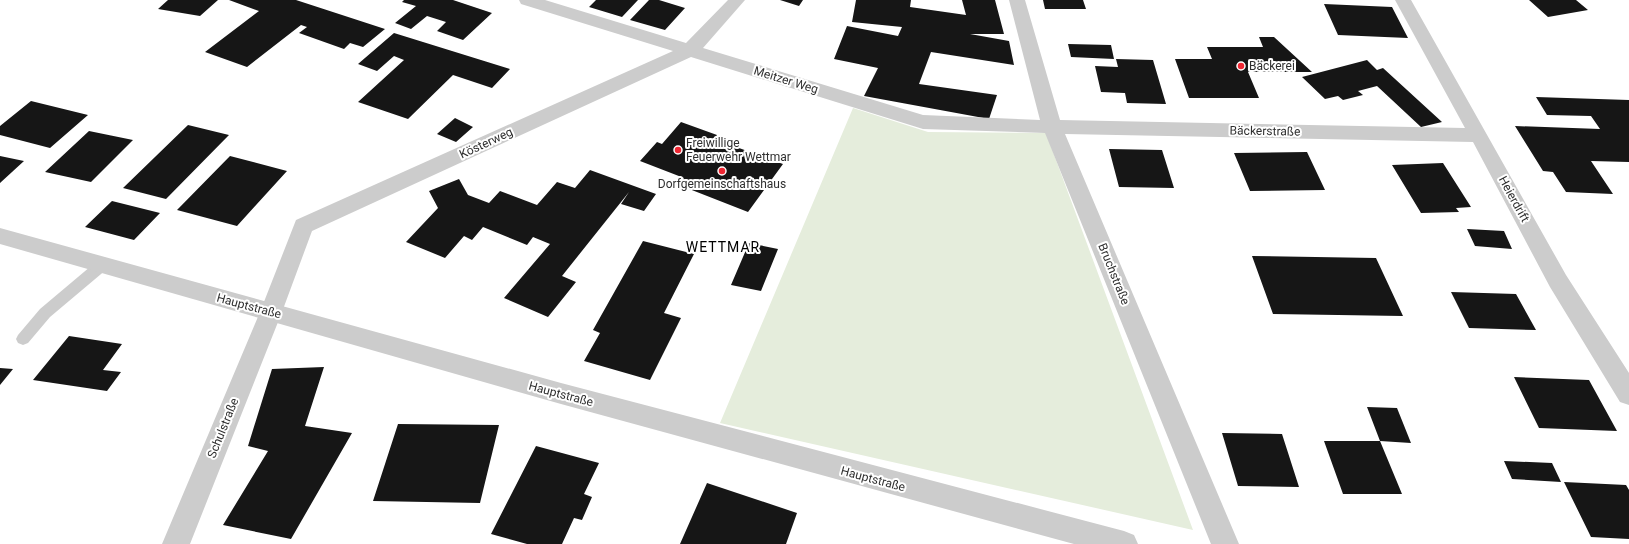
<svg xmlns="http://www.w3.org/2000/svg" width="1629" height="544" font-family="Roboto,sans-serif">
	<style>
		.green { fill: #e5eddc }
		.building { fill: #161616 }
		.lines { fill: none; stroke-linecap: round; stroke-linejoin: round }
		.service { fill: #ccc; fill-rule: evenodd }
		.minor { fill: #ccc; fill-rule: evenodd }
		.tertiary { fill: #ccc; fill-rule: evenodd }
		.poi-dot { fill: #f02733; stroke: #fff; stroke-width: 1.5 }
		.labels { text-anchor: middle; stroke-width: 4; stroke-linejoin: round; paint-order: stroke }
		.poi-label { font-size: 12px; fill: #2f2f2f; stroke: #fff; text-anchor: start }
		.street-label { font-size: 12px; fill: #2f2f2f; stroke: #fff }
		.quarter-label { font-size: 14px; letter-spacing: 1px; fill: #000; stroke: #fff }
	</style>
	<rect width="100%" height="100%" fill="#fff"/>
	<path class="green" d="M853,108L928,132L1046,133L1193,530L720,423Z"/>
	<path class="building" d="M168,0H218L200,16L158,9Z
		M229,0H296L385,29L363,47L350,43L344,49L299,33L307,27L301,25L247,67L205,52L259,11Z
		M404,0H453L492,13L463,40L437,31L446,22L427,16L411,29L395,23L416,6L402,2Z
		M596,0H638L622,17L589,7Z
		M649,0H659L685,8L665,30L630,20Z
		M780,0H803L799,6Z
		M856,0H911L910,7L966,15L962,0H995L1004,34H970L1009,41L1014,65L931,52L919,84L997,95L989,119L864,96L878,68L834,59L847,26L898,36L902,27L852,22Z
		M1043,0H1083L1086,9H1045Z
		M1529,0H1576L1588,10L1548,17Z
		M1324,4L1392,7L1408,38L1338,35Z
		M394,33L510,69L492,88L453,75L408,119L358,102L404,60L394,56L377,71L358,64Z
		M1259,37H1274L1312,72H1248L1259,98H1189L1175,59H1212L1207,47H1263Z
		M1068,44L1111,45L1114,59L1071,57Z
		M1116,59L1153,60L1166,104L1127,103L1125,93L1101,92L1095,66L1118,67Z
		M1367,60L1377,70L1383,68L1442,122L1421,127L1377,86L1358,91L1363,95L1343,100L1338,96L1325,99L1302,77Z
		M1536,97L1629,100V162L1591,161L1613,194L1566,192L1553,172L1543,171L1515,126L1600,129L1591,116L1547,115Z
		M31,101L88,115L50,148L0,135V126Z
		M455,118L473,127L456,142L437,134Z
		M681,122L717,135L714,139L783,164L748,212L679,185L684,178L640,161L657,142L662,144Z
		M188,125L229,135L166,199L123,188Z
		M89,131L133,140L91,182L45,172Z
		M1109,149L1162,150L1174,188L1119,187Z
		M1307,152L1325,190L1250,191L1234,153Z
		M0,156L24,161L0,183Z
		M230,156L287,171L237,226L177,210Z
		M1443,163L1471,207L1456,208L1459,212L1421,213L1392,165Z
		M590,170L656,194L644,211L621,204L629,192L562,276L576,282L548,317L504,298L550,244L533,237L527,245L483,227L472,240L464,236L445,258L406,242L438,208L429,191L459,179L468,195L489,203L500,191L537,205L557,182L575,188Z
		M112,201L160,213L134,240L85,227Z
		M1467,229L1504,231L1512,249L1475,246Z
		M643,241L694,254L664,313L681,318L650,380L584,361L600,333L593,330Z
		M749,243L778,249L761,291L731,285Z
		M1252,256L1376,258L1403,316L1273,314Z
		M1451,292L1516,294L1536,330L1469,328Z
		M69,336L122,344L103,370L121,372L107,391L33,380Z
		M324,367L305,426L352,433L291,539L223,525L268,451L248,446L272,369Z
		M0,368L13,369L0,385Z
		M1514,377L1589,380L1617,431L1539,428Z
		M1367,407L1397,408L1411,443L1380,441Z
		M398,424L499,425L480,503L373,501Z
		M1222,433L1282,434L1299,487L1238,486Z
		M1324,441H1380L1402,494H1343Z
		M536,446L599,463L584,494L592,497L582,520L574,518L562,544H527L491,534Z
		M1504,461L1552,463L1561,482L1512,479Z
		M1564,482L1626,485L1629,490V539L1591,537Z
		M707,483L797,513L786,544H680Z"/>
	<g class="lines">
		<path class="service" d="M102,259L107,261L109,265L107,269L50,317L28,343L23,345L18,343L16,339L18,335L40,309L97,261Z"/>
		<path class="minor" d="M519,0H545L686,43L728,0H745L703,48L923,115L1040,120L1009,0H1025L1060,120L1465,128L1395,0H1411L1566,275L1629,373V405L1620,402L1550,287L1473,142L1065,134L1239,544H1211L1045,133L923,129L691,57L312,231L282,312L190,544H162L260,312L296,220L673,51L521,4Z"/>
		<path class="tertiary" d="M0,228L561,383L1124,531L1134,535L1138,544H1074L561,404L0,244Z"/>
	</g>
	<g class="poi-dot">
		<circle cx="1241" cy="66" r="4"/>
		<circle cx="678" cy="150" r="4"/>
		<circle cx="722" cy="171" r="4"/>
	</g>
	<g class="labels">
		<g class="poi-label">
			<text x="1249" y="70">Bäckerei</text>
			<text x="686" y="147">Freiwillige<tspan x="686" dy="14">Feuerwehr Wettmar</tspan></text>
			<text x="722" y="188" text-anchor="middle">Dorfgemeinschaftshaus</text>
		</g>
		<g class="street-label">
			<text transform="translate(786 80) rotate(17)" y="4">Meitzer Weg</text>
			<text transform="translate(1265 131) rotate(1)" y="4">Bäckerstraße</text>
			<text transform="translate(486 143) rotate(-25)" y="4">Kösterweg</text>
			<text transform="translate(1514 199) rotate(61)" y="4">Heierdrift</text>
			<text transform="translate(1114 274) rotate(68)" y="4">Bruchstraße</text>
			<text transform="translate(249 306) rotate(15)" y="4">Hauptstraße</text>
			<text transform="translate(561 394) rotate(15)" y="4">Hauptstraße</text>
			<text transform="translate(223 428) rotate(-68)" y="4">Schulstraße</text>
			<text transform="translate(873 479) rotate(15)" y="4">Hauptstraße</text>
		</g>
		<g class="quarter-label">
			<text x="723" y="252">WETTMAR</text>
		</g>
	</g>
</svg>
